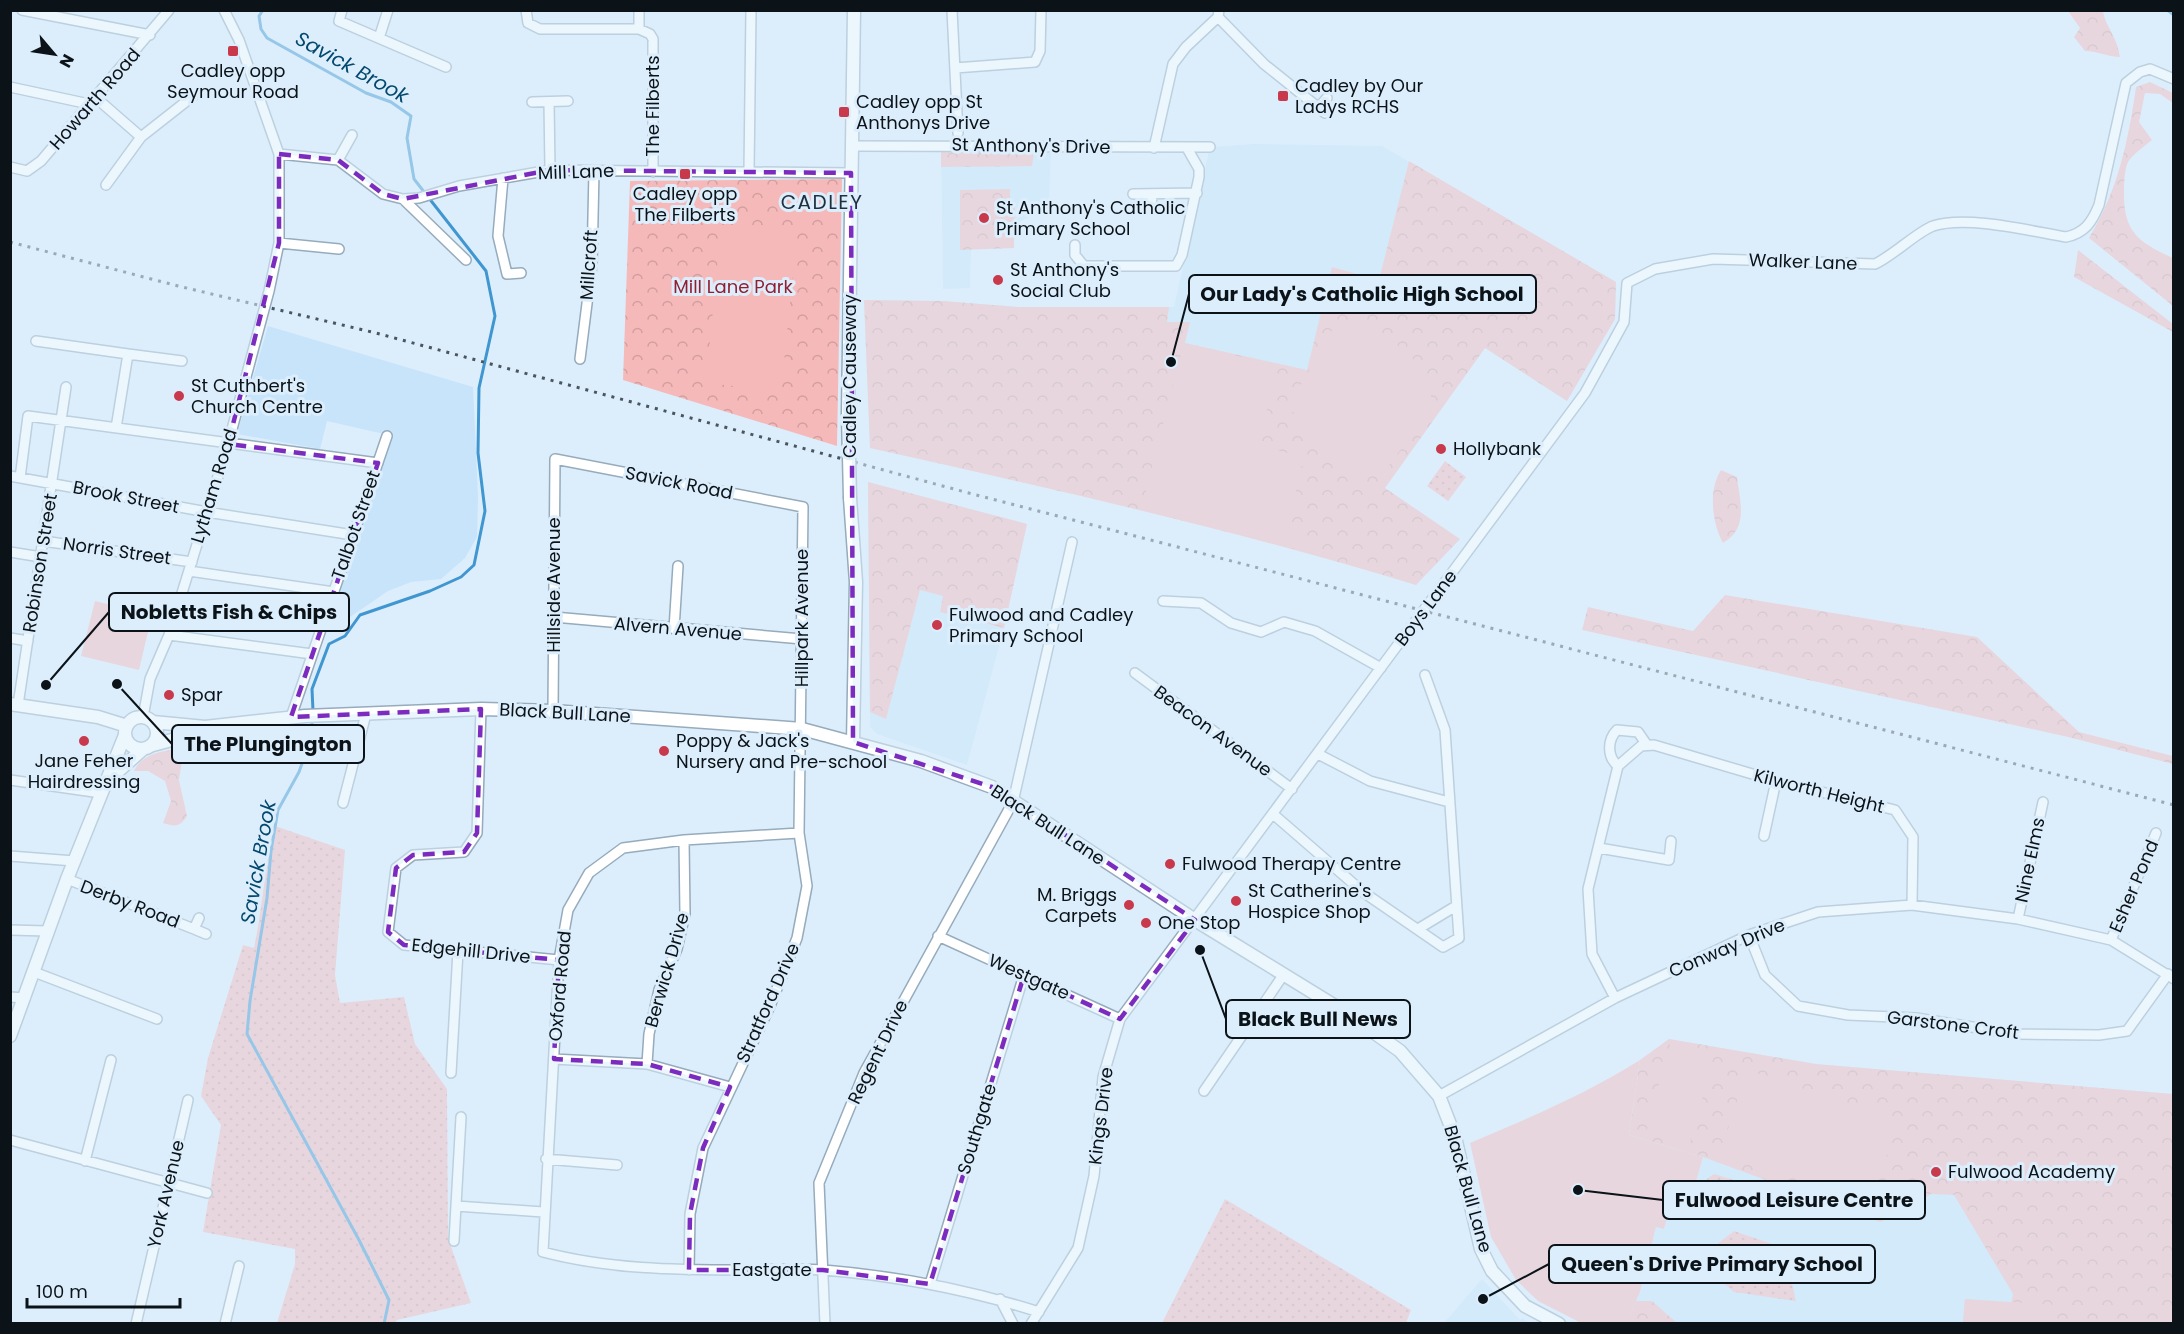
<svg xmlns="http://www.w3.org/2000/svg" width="2184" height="1334" font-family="Poppins,sans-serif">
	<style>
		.built { fill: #c7e4fb }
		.grass { fill: url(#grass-dots) }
		.forest { fill: url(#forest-crowns) }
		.pitch { fill: #f6b9ba }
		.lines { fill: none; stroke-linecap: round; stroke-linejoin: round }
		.stream { stroke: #4096d0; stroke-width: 3 }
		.minor-casing { stroke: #96abbc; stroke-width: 12 }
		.tertiary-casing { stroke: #96abbc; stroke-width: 15 }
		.minor { stroke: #fff; stroke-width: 9 }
		.tertiary { stroke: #fff; stroke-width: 12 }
		.rail { stroke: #4b555e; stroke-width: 3; stroke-dasharray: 3 6; stroke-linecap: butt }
		.minor-bridge-casing { stroke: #96abbc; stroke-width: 12; stroke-linecap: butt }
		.tertiary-bridge-casing { stroke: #96abbc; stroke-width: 15; stroke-linecap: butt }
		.minor-bridge { stroke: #fff; stroke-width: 9 }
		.tertiary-bridge { stroke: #fff; stroke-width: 12 }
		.marked { fill: none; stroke: #7b2cbf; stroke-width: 4.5; stroke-dasharray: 12 8; stroke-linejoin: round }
		.poi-dot { fill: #c9394c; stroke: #dceefc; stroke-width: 2 }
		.labels { text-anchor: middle; stroke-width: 6; stroke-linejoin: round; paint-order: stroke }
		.poi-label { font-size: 18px; fill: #0b1218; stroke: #dceefc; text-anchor: start }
		.street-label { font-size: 18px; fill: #0b1218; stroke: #dceefc }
		.park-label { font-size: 18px; fill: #911e31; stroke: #dceefc }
		.water-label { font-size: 20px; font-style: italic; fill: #02486f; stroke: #dceefc }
		.neighbourhood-label { font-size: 20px; letter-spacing: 1.5px; fill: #1e303d; stroke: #dceefc }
		.leader { fill: none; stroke: #0b1218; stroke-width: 2 }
		.callout-dot { fill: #0b1218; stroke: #dceefc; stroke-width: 2 }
		.callout { fill: #dceefc; stroke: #0b1218; stroke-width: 2 }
		.callout-label { font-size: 20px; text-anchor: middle; font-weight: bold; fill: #0b1218 }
	</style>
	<defs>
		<pattern id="grass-dots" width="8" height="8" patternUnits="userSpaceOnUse" patternTransform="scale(1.5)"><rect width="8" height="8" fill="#f6b9ba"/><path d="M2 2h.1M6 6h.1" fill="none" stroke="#d29e9f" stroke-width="1.8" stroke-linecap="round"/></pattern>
		<pattern id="forest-crowns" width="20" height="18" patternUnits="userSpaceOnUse" patternTransform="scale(1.5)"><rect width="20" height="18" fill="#f6b9ba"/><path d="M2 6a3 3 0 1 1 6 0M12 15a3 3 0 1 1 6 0" fill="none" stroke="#d29e9f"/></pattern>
	</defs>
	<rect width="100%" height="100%" fill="#dceefc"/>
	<path class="built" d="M1254,144L1382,146L1616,282L1615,319L1567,401L1485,348L1385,488L1460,539L1416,585L1304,551L1108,501L870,448L864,300L943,301L1019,307H1174L1210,147Z
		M941,150L1051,152L1049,201L1039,212L1014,225V248L971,249L970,288L943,289Z
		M268,326L473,387L478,496L477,537L465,558L441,579L411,582L388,591L337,626L331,623L384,434L327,421L320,449L237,434Z
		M868,482L1027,524L1004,628L967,765L877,734L870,727Z
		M1669,1039L1816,1064L2173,1094V1323H1630V1315L1640,1292L1656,1227L1664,1229L1676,1187L1693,1192L1703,1157L1629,1135L1640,1060Z
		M1482,1279L1520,1320L1522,1318L1529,1323H1444Z"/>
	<path class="grass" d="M1445,461L1466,477L1448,501L1427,486Z
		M275,826L345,850L335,975L340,1003L404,997L415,1044L447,1089L448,1238L471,1303L397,1320L395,1323H277L295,1264V1249L203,1232L221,1125L201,1096L208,1058L243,945L254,948C263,907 264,866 275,826Z
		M1714,1174L1754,1186L1745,1207L1702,1195L1707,1179Z
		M1225,1199L1411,1310L1406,1323H1162Z
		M1734,1231L1784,1248L1796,1301L1734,1292L1707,1269L1716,1245Z"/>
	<path class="forest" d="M2068,11H2103C2106,28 2117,36 2120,57C2107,57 2098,51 2085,51L2074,37L2080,28Z
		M2150,82L2173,93V103L2160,94L2145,93L2139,122L2152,140C2145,146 2133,154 2128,162C2124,171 2124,185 2124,195C2124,234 2141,243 2173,258V306L2089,238C2118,190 2128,142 2136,87Z
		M941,150L1034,152L1032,166L941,167Z
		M1409,161L1616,282L1615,319L1567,401L1485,348L1385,488L1460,539L1416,585C1236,530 1053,489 870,448L864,300L943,301L1019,307H1169L1167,322H1190L1185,343L1307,370L1332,267L1379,280Z
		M842,179L837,446L623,380L630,181Z
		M1010,189V201H1015L1014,248L960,250V190Z
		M2078,250L2173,324V332L2074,277Z
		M1721,470L1737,477C1740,502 1749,528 1723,543C1712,523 1708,490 1721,470Z
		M868,482L1027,524L1004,628L940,612L943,596L920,590L886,719L870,712Z
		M1725,595L1977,637L2079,732L2173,756V764L2068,737L1582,630L1588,607L1693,631Z
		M184,748L179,780L187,816C180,827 175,827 163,823L171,801L165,781L148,771H134C143,752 165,751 184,748Z
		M1669,1039L1816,1064L2173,1094V1323H1963L1965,1299L2011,1304L2013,1294L1954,1195L1931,1194L1902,1213L1880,1222L1703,1157L1629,1135L1640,1060Z
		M1636,1301H1652L1677,1323H1630V1315Z"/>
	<path class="pitch" d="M721,227L797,234L781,391L706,383Z
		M1358,324C1392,337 1442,370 1429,412C1426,422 1413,433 1407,441C1400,449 1392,464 1384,470C1363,483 1325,457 1310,442C1300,432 1293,416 1291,402L1333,329Z
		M1184,343L1278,366L1258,446L1304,457L1286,531L1307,538L1304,551L1141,510Z
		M95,601L152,615L139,670L81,656Z
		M1671,1041L1715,1052L1689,1146L1646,1133Z
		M1640,1060L1629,1135L1703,1157L1693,1192L1676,1187L1664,1229L1656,1227L1640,1292L1630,1315V1323H1581L1538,1301L1516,1280L1491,1237L1470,1143C1529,1118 1586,1094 1640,1060Z
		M1747,1070L1898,1120L1871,1204L1720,1154Z
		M1965,1299L2057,1305V1323H1963Z"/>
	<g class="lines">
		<path class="stream" d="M263,10L259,16L261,29L267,38L366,93L391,102L411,116L407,138L414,179L486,271L495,316L479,388L478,453L485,511L474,565L461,577L430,591L360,615L345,636L329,644L312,689L313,711
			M2167,10L2174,15
			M312,721L311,738L299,772L278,810L271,851L267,898L250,1001L247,1034L359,1240L389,1300L384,1324"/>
		<g class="minor-casing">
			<path id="minor" d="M22,10L150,35
				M342,10L339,21L446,67
				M526,10L528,23L540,29H639L650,34L653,39V172
				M952,10L958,133
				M1218,17L1264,64L1325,113
				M639,29V10
				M379,38L388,10
				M955,68L1035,62L1040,51L1041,10
				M10,87L89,104
				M95,97L141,137
				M532,102L568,101
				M549,102L550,170
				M1318,108L1327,98
				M852,146L1210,147
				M1154,148L1173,64L1186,47L1218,17L1219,10
				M279,154L338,160L383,194L403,199L419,198L459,186L550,170L851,173
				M338,160L352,135
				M10,167L27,171L41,161L169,10
				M749,171L751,10
				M503,178L498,236L507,274L521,273
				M106,185L141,137L197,93
				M1133,194L1197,193
				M403,199L466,260
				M1151,209L1152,195
				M279,243L339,249
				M1075,245V255L1084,266H1176L1182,255L1199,177V169L1187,148
				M36,341L128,354L116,428
				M128,354L182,361
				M580,359L592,264L594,171
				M10,476L207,512L353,535
				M20,478L28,416L378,463
				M43,541L192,562
				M10,552L41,557
				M189,571L334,592
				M1448,578L1585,393L1624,322L1627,283L1655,269L1713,259L1875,264C1894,255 1917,232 1933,226C1967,215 2030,231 2066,237C2085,233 2092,222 2099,205L2126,83L2140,72L2150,69L2174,79
				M1163,601L1201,603L1231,623L1261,632L1284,622L1315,631L1381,668
				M554,617L802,639
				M674,629L678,566
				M169,635L312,654
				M10,638L28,641
				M1135,673L1292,789
				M18,705L66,387
				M481,709L477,833L464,852L413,855L396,868L388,932L404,945L559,960
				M553,711L555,459L803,507L799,833L807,886L797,938L770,1006L703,1148L690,1214L689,1270
				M143,717L150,679L169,635L228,444L269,291L279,243V154L239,40L224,10
				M291,717L387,436
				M1318,754L1370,781L1449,802
				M1618,766C1607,757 1607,740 1617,730L1638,732L1647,745
				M10,780L101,793
				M343,803L366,714
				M1273,814L1363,892L1443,947L1459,938L1445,730L1425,675
				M799,833L684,840L623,848L589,873L568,910L559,960L543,1252C607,1269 675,1270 742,1270C769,1270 797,1268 824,1270C897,1276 970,1290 1039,1312
				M1764,836L1776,781
				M1599,848L1669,860L1671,841
				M10,856L74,861
				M67,879L194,929
				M199,918L194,929L206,934
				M2018,919L2043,802
				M1418,929L1456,906
				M10,930L47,931
				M1749,935L1765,975L1798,1006L1848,1015L1916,1018L2016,1034L2099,1035L2127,1031L2168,974
				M938,936L1120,1019
				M2111,940L2156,833
				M34,972L157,1019
				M10,997L25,998
				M1615,998L1592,954L1588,889L1618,766L1641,746L1654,745L1776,781L1895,810L1913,837L1912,905
				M554,1059L647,1064L730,1087
				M647,1064L649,1034L659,990L677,949L685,914L684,840
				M451,1073L458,951
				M1204,1091L1284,974
				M1439,1096L1615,998L1749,935L1818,912L1912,905L2018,919L2111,940L2174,979
				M10,1140L207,1193
				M546,1159L617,1165
				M85,1161L111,1060
				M456,1206L543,1212
				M454,1241L461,1117
				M930,1284L1024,975
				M1000,1299L1013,1324
				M136,1324L188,1100
				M225,1324L239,1266
				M825,1324L819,1183L864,1073L1013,802L1072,542
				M1031,1324L1078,1248L1094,1176L1103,1077L1120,1019L1411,627"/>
		</g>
		<g class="tertiary-casing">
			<path id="tertiary" d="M848,414L854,10
				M850,498L856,582L853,742
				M10,704L98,717L127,726
				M125 733a16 16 0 1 1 32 0a16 16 0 1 1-32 0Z
				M153,722L205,727L305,716L481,709L553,711L802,729L921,761L992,787L1195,920L1348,1014L1400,1051L1439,1096L1455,1137L1481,1249L1492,1271L1525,1306L1559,1324
				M153,745L190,735L205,727
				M107,781L142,750
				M10,1036L67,879L125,735"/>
		</g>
		<use href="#minor" class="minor"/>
		<use href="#tertiary" class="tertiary"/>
		<path class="rail" d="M10,242L178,286L376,333L965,492L2174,805"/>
		<g class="minor-bridge-casing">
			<path id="minor-bridge" d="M1411,627L1448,578"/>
		</g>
		<g class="tertiary-bridge-casing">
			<path id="tertiary-bridge" d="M848,414L850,498"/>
		</g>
		<use href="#minor-bridge" class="minor-bridge"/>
		<use href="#tertiary-bridge" class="tertiary-bridge"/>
	</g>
	<path d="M0 0H2184V1334H0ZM279,154L338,160L383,194L403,199L550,170L851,173L853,742L992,787L1195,920L1120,1019L1024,975L930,1284L823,1270H689L690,1214L703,1148L730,1087L647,1064L554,1059L559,960L404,945L388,932L396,868L413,855L464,852L477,833L481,709L291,717L378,463L228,444L279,243Z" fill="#dceefc" fill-opacity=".55" fill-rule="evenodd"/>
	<path class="marked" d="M279,154L338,160L383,194L403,199L550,170L851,173L853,742L992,787L1195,920L1120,1019L1024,975L930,1284L823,1270H689L690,1214L703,1148L730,1087L647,1064L554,1059L559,960L404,945L388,932L396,868L413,855L464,852L477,833L481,709L291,717L378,463L228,444L279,243Z"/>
	<g class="poi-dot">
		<rect x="227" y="45" width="12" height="12" rx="3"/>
		<rect x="1277" y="90" width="12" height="12" rx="3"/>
		<rect x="838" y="106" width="12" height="12" rx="3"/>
		<rect x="679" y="168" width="12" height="12" rx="3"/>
		<circle cx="984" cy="218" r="6"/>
		<circle cx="998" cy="280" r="6"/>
		<circle cx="179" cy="396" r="6"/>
		<circle cx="1441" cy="449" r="6"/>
		<circle cx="937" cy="625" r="6"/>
		<circle cx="169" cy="695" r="6"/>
		<circle cx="84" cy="741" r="6"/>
		<circle cx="664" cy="751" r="6"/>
		<circle cx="1170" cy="864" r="6"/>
		<circle cx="1236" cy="901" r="6"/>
		<circle cx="1129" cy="905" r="6"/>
		<circle cx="1146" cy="923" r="6"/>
		<circle cx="1936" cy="1172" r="6"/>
	</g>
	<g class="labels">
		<g class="poi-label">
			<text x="233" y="77" text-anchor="middle">Cadley opp<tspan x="233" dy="21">Seymour Road</tspan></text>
			<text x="1295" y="92">Cadley by Our<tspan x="1295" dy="21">Ladys RCHS</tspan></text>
			<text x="856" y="108">Cadley opp St<tspan x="856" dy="21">Anthonys Drive</tspan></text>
			<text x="685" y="200" text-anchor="middle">Cadley opp<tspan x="685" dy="21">The Filberts</tspan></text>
			<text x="996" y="214">St Anthony's Catholic<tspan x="996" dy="21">Primary School</tspan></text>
			<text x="1010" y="276">St Anthony's<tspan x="1010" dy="21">Social Club</tspan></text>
			<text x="191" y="392">St Cuthbert's<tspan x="191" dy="21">Church Centre</tspan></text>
			<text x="1453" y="455">Hollybank</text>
			<text x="949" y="621">Fulwood and Cadley<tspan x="949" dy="21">Primary School</tspan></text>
			<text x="181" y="701">Spar</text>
			<text x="676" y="747">Poppy &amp; Jack's<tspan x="676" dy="21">Nursery and Pre-school</tspan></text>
			<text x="84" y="767" text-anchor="middle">Jane Feher<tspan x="84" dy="21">Hairdressing</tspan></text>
			<text x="1182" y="870">Fulwood Therapy Centre</text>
			<text x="1248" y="897">St Catherine's<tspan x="1248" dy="21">Hospice Shop</tspan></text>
			<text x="1117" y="901" text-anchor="end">M. Briggs<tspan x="1117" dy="21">Carpets</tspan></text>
			<text x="1158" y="929">One Stop</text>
			<text x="1948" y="1178">Fulwood Academy</text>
		</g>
		<g class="street-label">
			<text transform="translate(95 99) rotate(-49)" y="6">Howarth Road</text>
			<text transform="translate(653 106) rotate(-90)" y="6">The Filberts</text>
			<text transform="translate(1031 146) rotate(1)" y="6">St Anthony's Drive</text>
			<text transform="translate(576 172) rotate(-2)" y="6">Mill Lane</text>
			<text transform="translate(1803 262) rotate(2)" y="6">Walker Lane</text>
			<text transform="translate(589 265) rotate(-86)" y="6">Millcroft</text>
			<text transform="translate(850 376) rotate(-90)" y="6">Cadley Causeway</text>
			<text transform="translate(679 483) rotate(11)" y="6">Savick Road</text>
			<text transform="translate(214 486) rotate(-73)" y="6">Lytham Road</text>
			<text transform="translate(126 497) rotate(11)" y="6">Brook Street</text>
			<text transform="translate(356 525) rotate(-71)" y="6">Talbot Street</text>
			<text transform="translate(117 551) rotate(8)" y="6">Norris Street</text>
			<text transform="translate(40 563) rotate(-81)" y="6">Robinson Street</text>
			<text transform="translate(554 585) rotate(-90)" y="6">Hillside Avenue</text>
			<text transform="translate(1426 608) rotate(-53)" y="6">Boys Lane</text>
			<text transform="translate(802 618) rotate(-90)" y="6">Hillpark Avenue</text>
			<text transform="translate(678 629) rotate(5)" y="6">Alvern Avenue</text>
			<text transform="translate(565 713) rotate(3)" y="6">Black Bull Lane</text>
			<text transform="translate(1213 731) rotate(36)" y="6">Beacon Avenue</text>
			<text transform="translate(1819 791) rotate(14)" y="6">Kilworth Height</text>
			<text transform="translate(1048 825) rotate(33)" y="6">Black Bull Lane</text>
			<text transform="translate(2030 860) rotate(-78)" y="6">Nine Elms</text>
			<text transform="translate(2134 886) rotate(-67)" y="6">Esher Pond</text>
			<text transform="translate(130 904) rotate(21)" y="6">Derby Road</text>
			<text transform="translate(1727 948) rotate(-23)" y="6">Conway Drive</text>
			<text transform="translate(471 951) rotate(6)" y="6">Edgehill Drive</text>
			<text transform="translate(667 970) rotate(-74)" y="6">Berwick Drive</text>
			<text transform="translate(1029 977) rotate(24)" y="6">Westgate</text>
			<text transform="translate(560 986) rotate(-85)" y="6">Oxford Road</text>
			<text transform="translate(768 1003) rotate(-66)" y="6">Stratford Drive</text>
			<text transform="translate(1953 1025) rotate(7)" y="6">Garstone Croft</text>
			<text transform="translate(878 1052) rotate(-64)" y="6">Regent Drive</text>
			<text transform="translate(1101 1116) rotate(-83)" y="6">Kings Drive</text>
			<text transform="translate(977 1129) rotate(-73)" y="6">Southgate</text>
			<text transform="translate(1468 1189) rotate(74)" y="6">Black Bull Lane</text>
			<text transform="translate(166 1194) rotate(-77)" y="6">York Avenue</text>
			<text x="772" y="1276">Eastgate</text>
		</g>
		<g class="park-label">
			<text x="733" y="293">Mill Lane Park</text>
		</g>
		<g class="water-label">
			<text transform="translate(352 67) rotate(29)" y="7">Savick Brook</text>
			<text transform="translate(258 862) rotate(-80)" y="7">Savick Brook</text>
		</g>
		<g class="neighbourhood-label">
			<text x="822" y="209">CADLEY</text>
		</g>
	</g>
	<path class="leader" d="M1171 362L1189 294M46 685L109 612M117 684L172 744M1200 950L1226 1019M1578 1190L1663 1200M1483 1299L1549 1264"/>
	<g class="callout-dot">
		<circle cx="1171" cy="362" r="6"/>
		<circle cx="46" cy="685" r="6"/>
		<circle cx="117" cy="684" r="6"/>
		<circle cx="1200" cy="950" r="6"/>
		<circle cx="1578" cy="1190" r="6"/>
		<circle cx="1483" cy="1299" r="6"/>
	</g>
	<g class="callout">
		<rect x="1189" y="275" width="347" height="38" rx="6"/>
		<rect x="109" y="593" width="240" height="38" rx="6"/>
		<rect x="172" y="725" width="192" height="38" rx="6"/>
		<rect x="1226" y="1000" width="184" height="38" rx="6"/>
		<rect x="1663" y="1181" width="262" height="38" rx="6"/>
		<rect x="1549" y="1245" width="326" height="38" rx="6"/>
	</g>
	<g class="callout-label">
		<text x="1362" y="301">Our Lady's Catholic High School</text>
		<text x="229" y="619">Nobletts Fish &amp; Chips</text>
		<text x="268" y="751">The Plungington</text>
		<text x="1318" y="1026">Black Bull News</text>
		<text x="1794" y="1207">Fulwood Leisure Centre</text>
		<text x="1712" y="1271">Queen's Drive Primary School</text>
	</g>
	<rect width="2184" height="1334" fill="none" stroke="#0b1218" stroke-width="24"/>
	<g transform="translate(54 54) rotate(119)" stroke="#dceefc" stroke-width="4.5" paint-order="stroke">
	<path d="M0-4.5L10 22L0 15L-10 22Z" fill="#0b1218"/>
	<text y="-9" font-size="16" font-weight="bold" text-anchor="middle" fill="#0b1218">N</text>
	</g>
	<path d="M27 1298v9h153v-9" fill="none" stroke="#0b1218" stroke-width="3"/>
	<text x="36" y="1298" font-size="18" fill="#0b1218" stroke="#dceefc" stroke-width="4.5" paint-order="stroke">100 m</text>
</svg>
